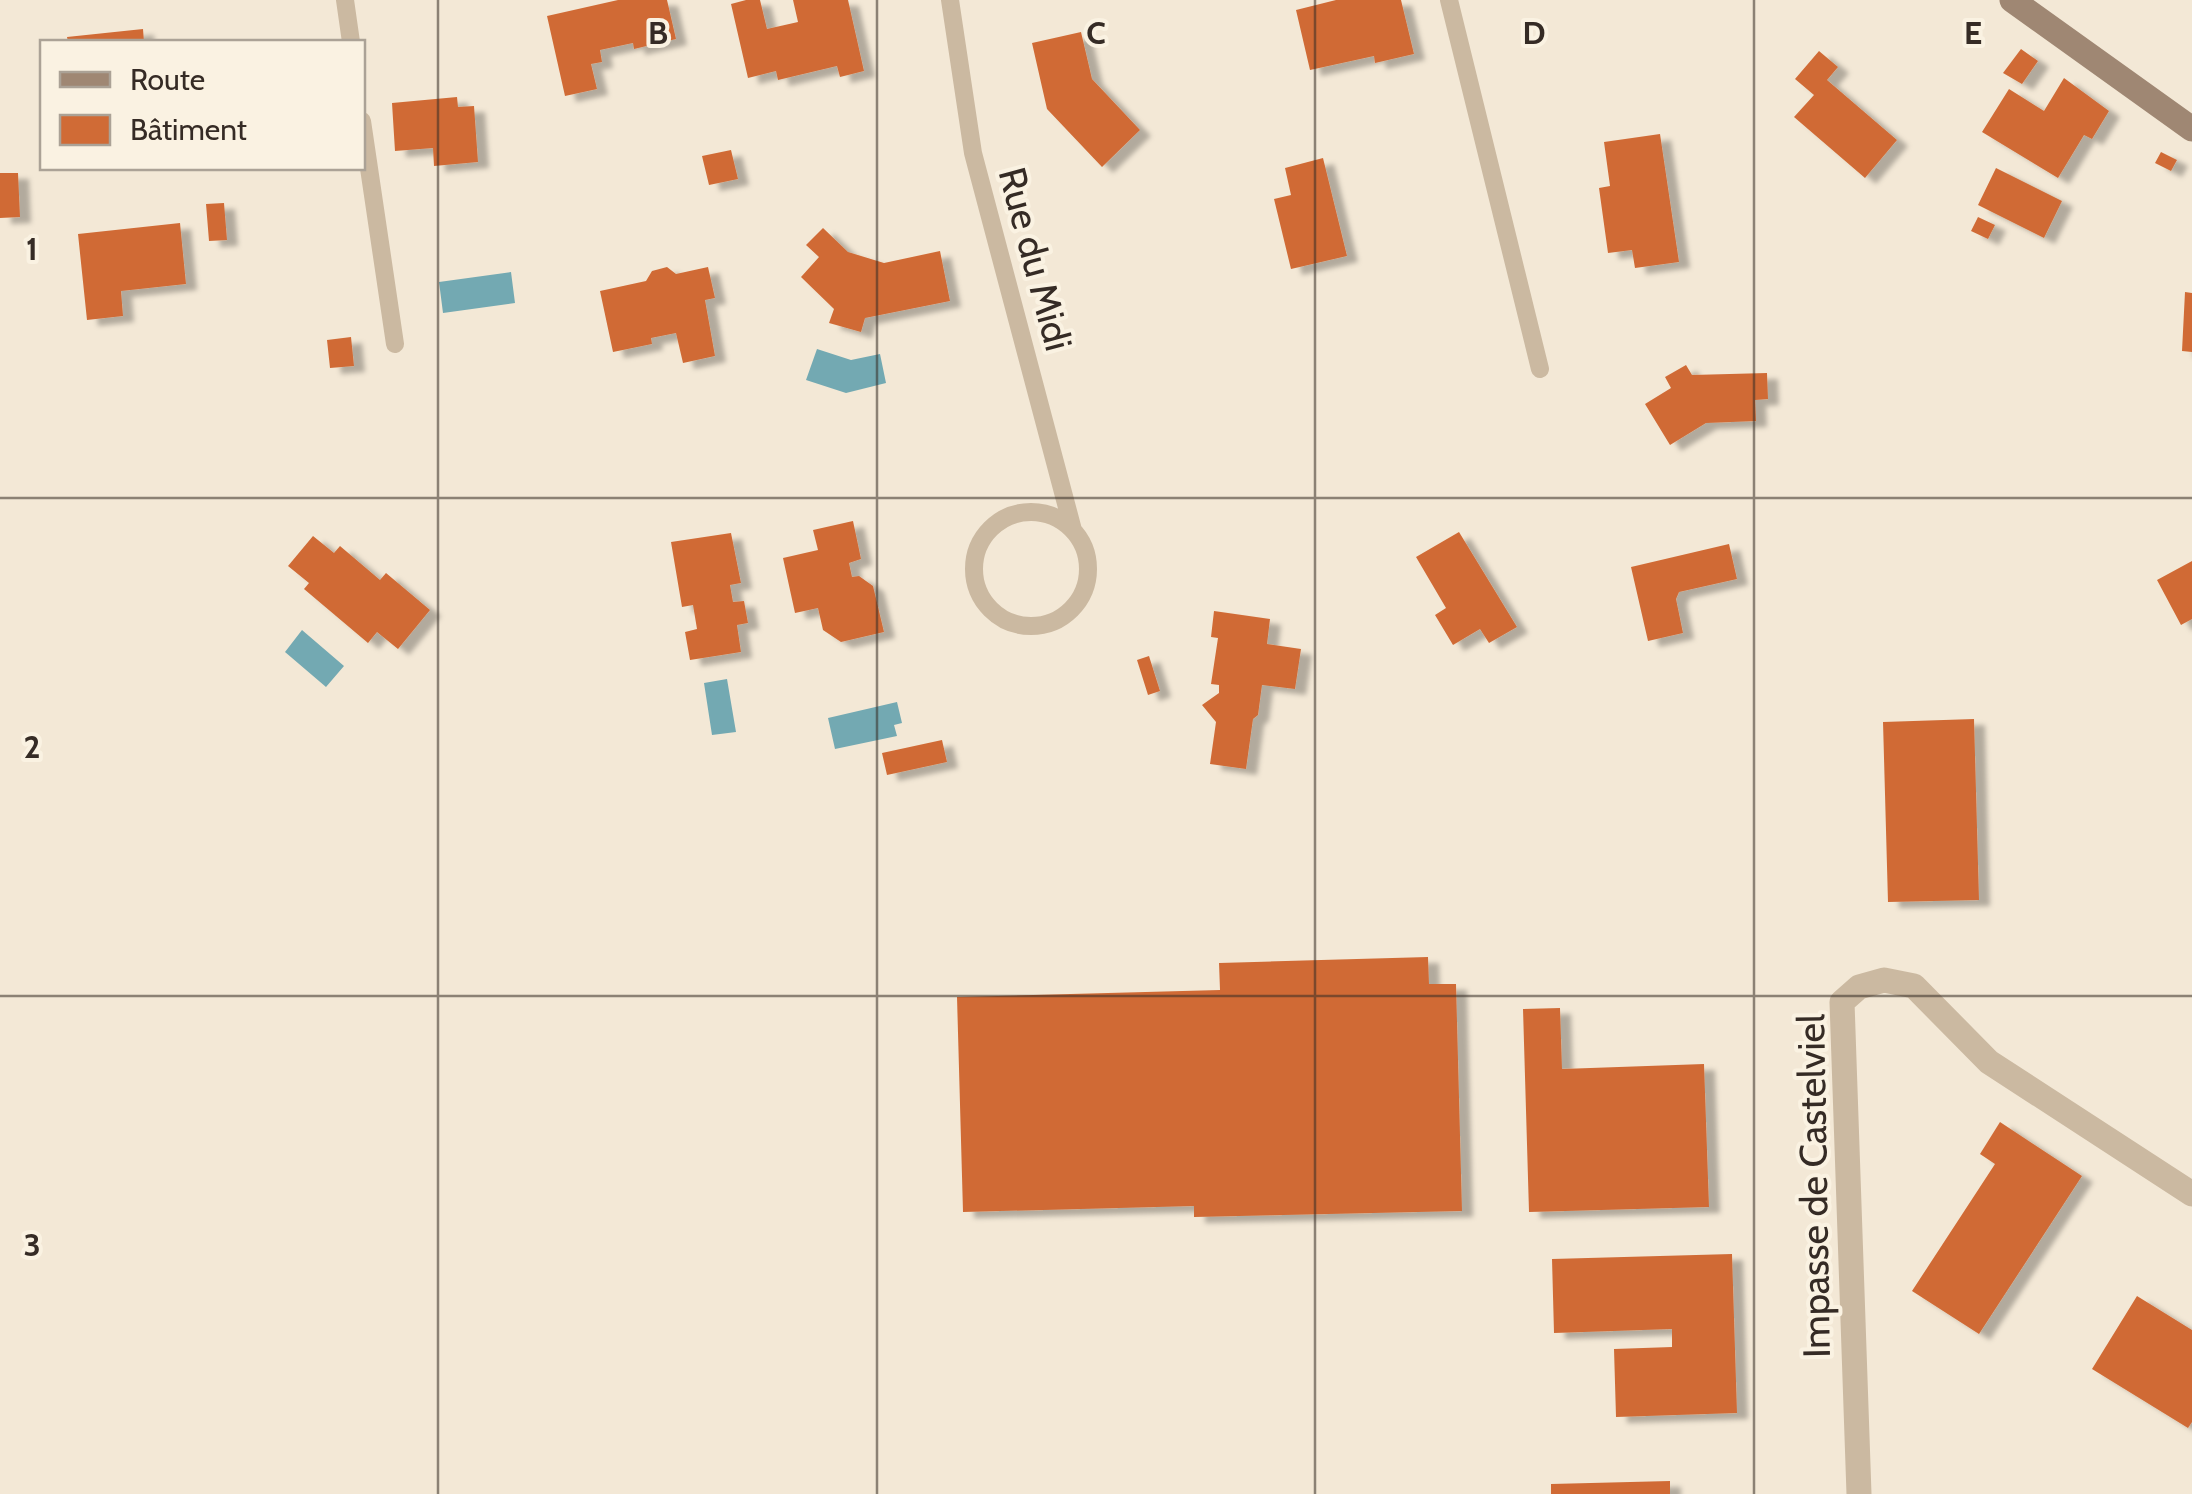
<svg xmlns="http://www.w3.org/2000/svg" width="2192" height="1494" font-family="Cabin,sans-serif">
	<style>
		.water { fill: #73a9b2 }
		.building { fill: #d06b36; filter: url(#shadow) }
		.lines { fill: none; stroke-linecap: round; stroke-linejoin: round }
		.lane { stroke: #cbb9a1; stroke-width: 18 }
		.street { stroke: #cbb9a1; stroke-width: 25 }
		.secondary { stroke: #9f8773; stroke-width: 25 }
		.grid { fill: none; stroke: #352b25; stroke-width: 2.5; stroke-opacity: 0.55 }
		.labels { text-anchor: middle; stroke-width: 8; stroke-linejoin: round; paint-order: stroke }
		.street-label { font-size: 38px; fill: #352b25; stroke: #faf2e2 }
		.grid-label { font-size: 32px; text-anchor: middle; font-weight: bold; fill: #352b25; stroke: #faf2e2; stroke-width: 8; stroke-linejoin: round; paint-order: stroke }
	</style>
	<defs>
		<filter id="shadow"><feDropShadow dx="11" dy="6" stdDeviation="2.5" flood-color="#0004"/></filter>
	</defs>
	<rect width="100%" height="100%" fill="#f3e8d6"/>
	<path class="water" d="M511,272L515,303L443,313L439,282Z
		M817,349L851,360L880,354L886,383L846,393L806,380Z
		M302,630L344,666L326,687L285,652Z
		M727,679L736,732L712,735L704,683Z
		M897,702L902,723L894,725L897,736L835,749L828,718Z"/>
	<path class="building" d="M618,0H667L676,39L634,49L633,43L600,50L602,62L591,64L597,89L565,96L547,16Z
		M746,0H760L767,29L798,22L793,0H848L864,71L840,77L837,66L778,80L776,71L748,78L731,4Z
		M1336,0H1401L1414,54L1375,63L1374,56L1310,70L1296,10Z
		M143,29L144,42H68L67,37Z
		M1081,32L1092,79L1140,130L1102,167L1047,109L1032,43Z
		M2021,49L2038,61L2022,84L2003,73Z
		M1819,51L1838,67L1827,80L1897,140L1865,178L1794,117L1814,95L1795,79Z
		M2064,78L2109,111L2092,139L2084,135L2058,178L1982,132L2009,89L2044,111Z
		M457,97L458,107L474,106L478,162L434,166L433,148L395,151L392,103Z
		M1660,134L1679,262L1635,268L1632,250L1608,253L1599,188L1610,186L1604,142Z
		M731,150L738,179L709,185L702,156Z
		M2161,152L2177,160L2171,171L2155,163Z
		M1323,158L1347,256L1291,269L1274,199L1291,195L1285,168Z
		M1996,168L2062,201L2044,238L1978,205Z
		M0,173H18L20,217L0,218Z
		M224,203L227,240L209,241L206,204Z
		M1978,217L1995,225L1988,239L1971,231Z
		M180,223L186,284L121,291L123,316L87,320L78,234Z
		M823,228L848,252L884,263L940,251L950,301L865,318L861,332L829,323L834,309L801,277L819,257L806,245Z
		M667,267L676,274L708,267L715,298L705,300L715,356L683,363L676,333L651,338L652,344L613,352L600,291L646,281L652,271Z
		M2185,292L2192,293V352L2182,351Z
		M351,337L354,366L330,368L327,340Z
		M1686,365L1692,375L1767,373L1768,399L1755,400L1756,421L1706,423L1670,445L1645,404L1671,388L1665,377Z
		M853,521L861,559L849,563L852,577L859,576L873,586L884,632L841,642L823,630L818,608L795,613L783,558L818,550L813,530Z
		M1459,532L1517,627L1489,643L1480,629L1453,645L1435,615L1446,608L1416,557Z
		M731,533L741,583L730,585L733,602L744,601L748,623L737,625L741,652L690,660L685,632L697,629L693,605L682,607L671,542Z
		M313,536L334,553L340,546L380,580L386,573L430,610L398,649L377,632L368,643L304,589L309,583L288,566Z
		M1729,544L1737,579L1679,592L1676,599L1683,633L1648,641L1631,567Z
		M2192,561V619L2181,625L2157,580Z
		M1214,611L1270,619L1267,644L1301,649L1295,689L1262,685L1258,715L1253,719L1246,769L1210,764L1216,722L1202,705L1219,693V685L1211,684L1218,638L1211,637Z
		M1149,656L1160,691L1148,695L1137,660Z
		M1974,719L1979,900L1888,902L1883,722Z
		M942,740L947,762L887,775L882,753Z
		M1428,957L1429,984H1456L1462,1211L1194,1217V1206L963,1212L957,997L1220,990L1219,963Z
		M1560,1008L1562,1069L1704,1064L1709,1207L1529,1212L1523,1009Z
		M2000,1122L2082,1176L1979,1334L1912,1291L1995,1164L1980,1154Z
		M1732,1254L1737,1413L1616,1417L1614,1349L1672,1347V1329L1554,1333L1552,1259Z
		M2137,1296L2192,1330V1422L2188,1428L2092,1369Z
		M1670,1481V1494H1551V1484Z"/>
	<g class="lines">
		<path class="lane" d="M345,0L351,42
			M950,0L973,153L1073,530
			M1449,0L1540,369
			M362,121L395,344
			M974 569a57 57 0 1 1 114 0a57 57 0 1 1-114 0Z"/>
		<path class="street" d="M1859,1494L1842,1002L1859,987L1884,980L1914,986L1989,1062L2192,1194"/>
		<path class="secondary" d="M2012,0L2192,129"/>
	</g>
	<path class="grid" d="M438,0V1494M877,0V1494M1315,0V1494M1754,0V1494M0,498H2192M0,996H2192"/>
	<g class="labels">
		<g class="street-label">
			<text transform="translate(1035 259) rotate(75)" y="13">Rue du Midi</text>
			<text transform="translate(1814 1186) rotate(-91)" y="13">Impasse de Castelviel</text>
		</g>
	</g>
	<g class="grid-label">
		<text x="658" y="44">B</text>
		<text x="1096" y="44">C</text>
		<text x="1534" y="44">D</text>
		<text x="1973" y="44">E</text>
		<text x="32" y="260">1</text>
		<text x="32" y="758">2</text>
		<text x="32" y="1256">3</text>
	</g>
	<rect x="40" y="40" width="325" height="130" fill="#faf2e2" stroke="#aba296" stroke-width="2.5"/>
	<rect x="60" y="72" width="50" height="15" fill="#9f8773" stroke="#aba296" stroke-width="2.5"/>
	<text x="130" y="90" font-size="30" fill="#352b25">Route</text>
	<rect x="60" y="115" width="50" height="30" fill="#d06b36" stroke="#aba296" stroke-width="2.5"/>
	<text x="130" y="140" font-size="30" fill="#352b25">Bâtiment</text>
</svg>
